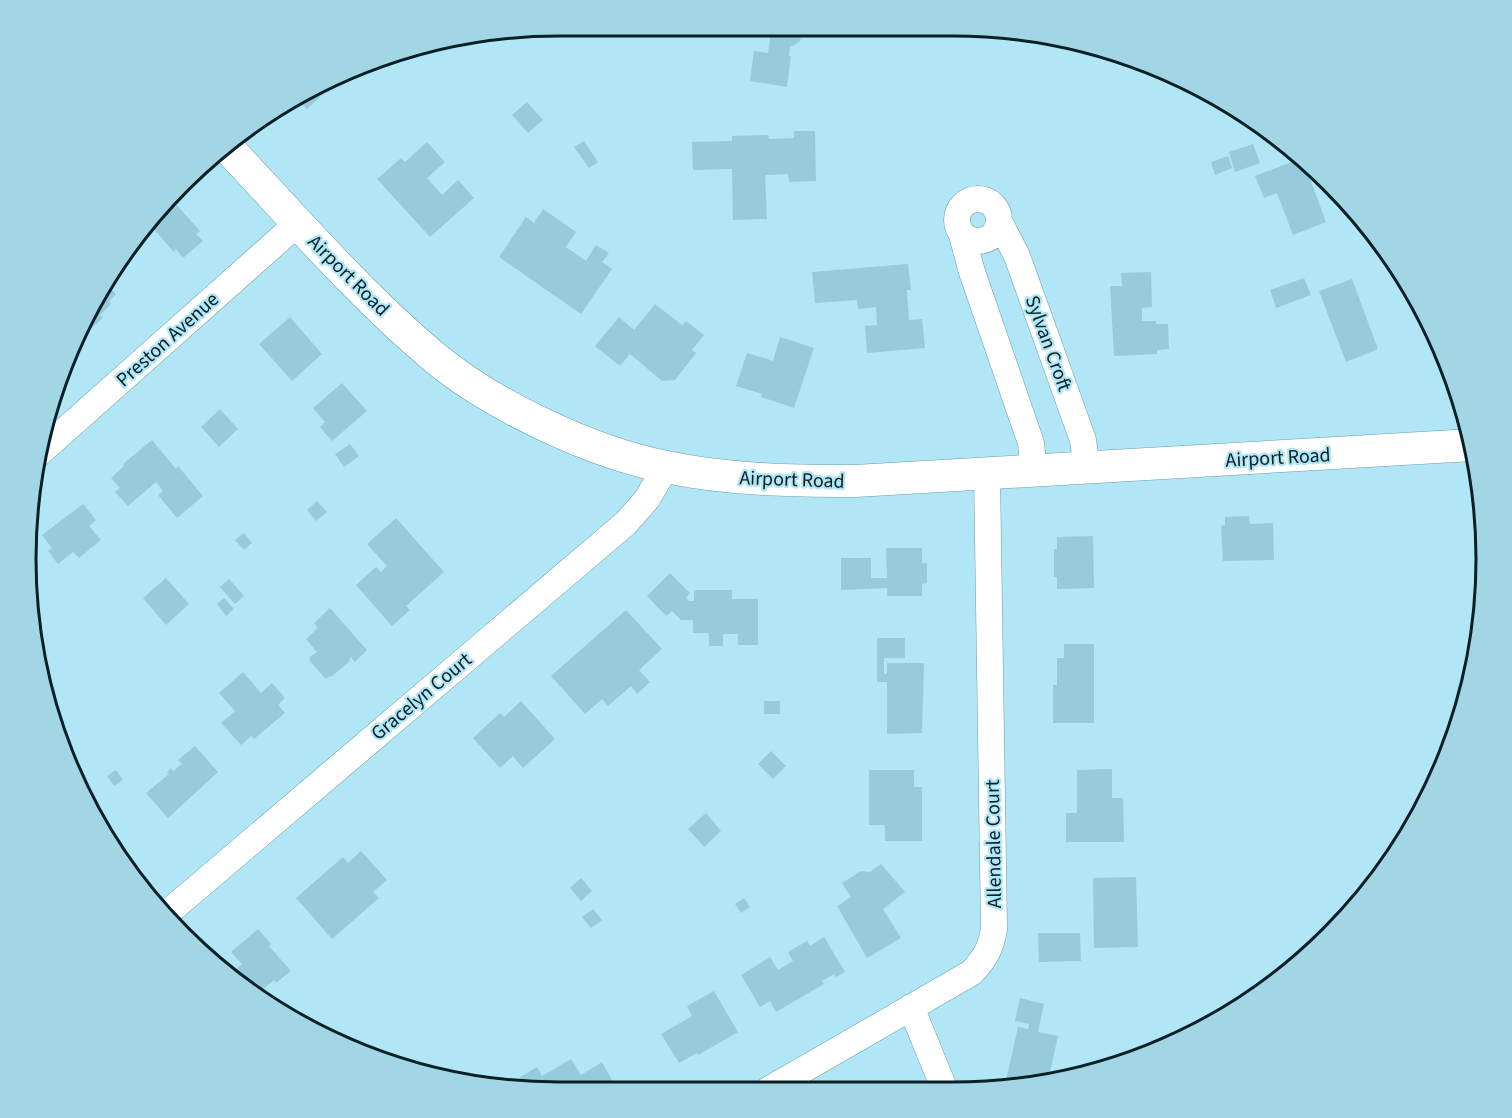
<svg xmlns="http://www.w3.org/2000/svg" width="1512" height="1118" font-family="'Source Sans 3',sans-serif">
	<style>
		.building { fill: #96cbdc }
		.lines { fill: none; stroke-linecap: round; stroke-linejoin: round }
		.minor-casing { stroke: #689cab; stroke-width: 27 }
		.tertiary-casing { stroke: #689cab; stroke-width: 33 }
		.minor { stroke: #fff; stroke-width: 26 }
		.tertiary { stroke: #fff; stroke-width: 32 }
		.labels { text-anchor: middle; stroke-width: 4.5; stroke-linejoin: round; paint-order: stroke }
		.street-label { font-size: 20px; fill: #0a2026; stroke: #b0e6f6 }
		.rim { fill: none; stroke: #0a2026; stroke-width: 3 }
	</style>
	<rect width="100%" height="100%" fill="#b0e6f6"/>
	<path class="building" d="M763,26H795L801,40L793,46H790L789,56H791L787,87L750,81L754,51L768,53L770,39Z
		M930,26L958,27L934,36Z
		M331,81L334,84L307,109L295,96Z
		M527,102L543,120L528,133L512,115Z
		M794,131H815L816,181L789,182L788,174L765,175L767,219L733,220L732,169L693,170L692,142L732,141V136L768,135L769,139L794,138Z
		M584,141L598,162L589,168L574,147Z
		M427,142L445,162L427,178L442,195L458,180L474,198L430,237L377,179L401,158L405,162Z
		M1253,144L1260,163L1235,172L1229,152Z
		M1228,156L1232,168L1215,175L1211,162Z
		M1297,160L1306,168L1326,222L1293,235L1277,193L1264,198L1255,176Z
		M174,202L200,231L196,234L203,241L183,258L176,249L174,252L150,225L156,218Z
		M543,209L576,232L566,247L586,261L596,245L609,253L602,262L612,269L581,314L499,257L526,217L534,223Z
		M908,264L911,290H907L909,320L922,319L925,348L867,353L865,326L877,325L876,307L858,309L857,300L815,303L812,272Z
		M1151,272L1152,307L1142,308V321H1156V324H1168L1169,349L1157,350V354L1114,356L1110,286H1122L1121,273Z
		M1304,278L1311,295L1276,308L1270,290Z
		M1352,279L1378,349L1346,362L1319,291Z
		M108,285L116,294L109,301L111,304L100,315L103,318L88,331L81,323Z
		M655,304L682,325L686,321L704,335L692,350L696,353L675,380L662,381L630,354L620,366L595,346L619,317L634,330Z
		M290,317L322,354L292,381L259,344Z
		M780,337L814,348L794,408L761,397L762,394L736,386L747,353L773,361Z
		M342,383L367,411L332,441L320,427L325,422L313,408Z
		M220,409L238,429L219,447L201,427Z
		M152,440L176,469L178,466L203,496L177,518L158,495L163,491L156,482L128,506L115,492L120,488L111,478L124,466L123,464Z
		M350,444L359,456L344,467L335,454Z
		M317,501L327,512L316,521L307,510Z
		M83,504L96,520L89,526L101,540L79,558L73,552L58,564L48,551L52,548L42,535Z
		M1249,516L1250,524L1273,523L1274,560L1223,561L1221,526L1225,525V517Z
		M396,518L444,572L406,606L410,610L392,626L356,585L376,567L381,572L387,566L367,544Z
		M244,533L252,543L244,550L235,540Z
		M1093,536L1094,588L1057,589V577H1054V549H1057V537Z
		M886,548H922V563H927V583L922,584V596H887V588L841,590V558H871V578H887Z
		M670,573L690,593L686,598L689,601H694V590H732V599H758V645H738V634H723V646H709V633H693V620H681L672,611L666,616L647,596Z
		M166,578L189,604L166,625L143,598Z
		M229,579L244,596L235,604L220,587Z
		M224,598L234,609L226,616L217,604Z
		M330,608L367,650L355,662L351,657L349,659L350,661L331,677L330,676L326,679L309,660L311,656L317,652L306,639L318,628L314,623Z
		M626,610L662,649L639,670L650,682L637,694L631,686L608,706L602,699L585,714L551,676Z
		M877,638H905V658H884V674H887V663H924L922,733L887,734V682H877Z
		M1064,644H1094V723H1053V685H1057V658H1064Z
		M243,672L261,693L272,683L285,698L278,705L285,713L254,739L251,736L241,745L221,723L235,711L219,693Z
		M521,701L555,739L523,768L513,756L500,768L473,738L500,713L504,717Z
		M764,701H780V714H764Z
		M1457,707L1463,709L1457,733L1450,731Z
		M195,746L218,772L168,818L146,793L169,774L167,772L171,768L173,771L182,764L178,760Z
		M771,751L786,766L773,779L758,764Z
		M1112,769V798H1123L1124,842H1066V813H1077V770Z
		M116,770L123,780L114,786L107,776Z
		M869,770H914V787H922V841H885V825H869Z
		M1420,794L1429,795L1421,812L1417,811Z
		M706,813L721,831L704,847L688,829Z
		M361,851L387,880L373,892L379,898L332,939L296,898L343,857L348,863Z
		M881,864L905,892L883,909L901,938L867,958L837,906L851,897L842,883L861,871L870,872Z
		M1136,877L1138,947L1094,948L1093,878Z
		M581,878L592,891L581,901L570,888Z
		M744,898L750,907L741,913L735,904Z
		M593,909L602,920L591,928L582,917Z
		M258,929L271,944L269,946L291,971L276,983L274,980L256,995L229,976L242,964L231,952Z
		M1038,933H1080L1081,961L1039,962Z
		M824,937L845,972L836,977L834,974L822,981L824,984L776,1012L770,1001L760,1007L741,975L770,957L778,970L793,961L788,952L807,941L810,946Z
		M714,991L738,1032L698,1055L697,1053L679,1063L661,1034L692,1016L687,1006Z
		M1020,998L1044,1004L1038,1032L1058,1036L1048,1081L1018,1088L1005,1085L1018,1027L1028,1029L1029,1024L1015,1021Z
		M571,1059L581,1075L602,1062L618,1091H528L520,1077L537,1067L542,1076Z"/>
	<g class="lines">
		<g class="minor-casing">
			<path id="minor" d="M957 220a21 21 0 1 1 42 0a21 21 0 1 1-42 0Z
				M999,221L1017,256L1083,440L1087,469
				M962,235L972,272L1031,443L1034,472
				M36,456L298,223
				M165,915L626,523L647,499L666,467
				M911,1007L944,1088
				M768,1090L971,973C985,959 991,948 994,929L987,474"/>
		</g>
		<g class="tertiary-casing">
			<path id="tertiary" d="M227,147C294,218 359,294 434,357C493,406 591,452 666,467C728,480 791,481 855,481L1472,445"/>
		</g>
		<use href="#minor" class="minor"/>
		<use href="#tertiary" class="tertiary"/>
	</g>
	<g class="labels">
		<g class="street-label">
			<text transform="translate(349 275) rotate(45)" y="7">Airport Road</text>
			<text transform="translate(167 339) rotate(-42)" y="7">Preston Avenue</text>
			<text transform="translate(1049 343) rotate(70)" y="7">Sylvan Croft</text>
			<text transform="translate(1278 457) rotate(-3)" y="7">Airport Road</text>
			<text transform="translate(792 479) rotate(2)" y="7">Airport Road</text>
			<text transform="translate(421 696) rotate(-40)" y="7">Gracelyn Court</text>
			<text transform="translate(993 844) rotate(-91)" y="7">Allendale Court</text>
		</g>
	</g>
	<path d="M0 0H1512V1118H0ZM559 36H953A523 523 0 0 1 1476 559V559A523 523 0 0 1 953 1082H559A523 523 0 0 1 36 559V559A523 523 0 0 1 559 36Z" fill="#a3d6e5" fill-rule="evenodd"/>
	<path class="rim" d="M559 36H953A523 523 0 0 1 1476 559V559A523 523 0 0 1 953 1082H559A523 523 0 0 1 36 559V559A523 523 0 0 1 559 36Z"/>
</svg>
